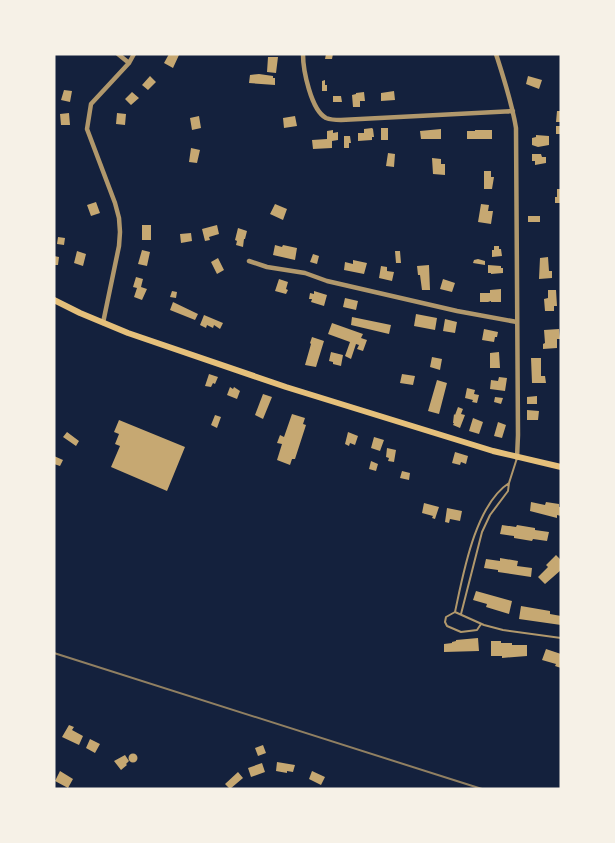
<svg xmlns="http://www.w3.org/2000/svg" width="615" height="843" font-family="Rubik,sans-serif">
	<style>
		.building { fill: #c6a872 }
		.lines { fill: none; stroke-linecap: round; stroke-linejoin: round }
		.service { stroke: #b1986c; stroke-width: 2 }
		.minor { stroke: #b1986c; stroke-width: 4.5 }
		.secondary { stroke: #e5c07b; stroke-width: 6 }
		.rail { stroke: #918062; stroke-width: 2 }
	</style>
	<rect width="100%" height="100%" fill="#14213d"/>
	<path class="building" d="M169,54L179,55L173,68L164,63Z
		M326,54H333L332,59H325Z
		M268,57H278L276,73L267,72Z
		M259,74L273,76V78H275V85L249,83L250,75Z
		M150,76L156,82L148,90L142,85Z
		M528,76L542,80L539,89L526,84Z
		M325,80V85H327V91H322V81Z
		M64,90L72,91L70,102L61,100Z
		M394,91L395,100L381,101V93Z
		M132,92L139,98L131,105L125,99Z
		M364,92L365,101H360V107H353L352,95L356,94V93Z
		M333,96H341L342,102H333Z
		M557,111H561V122H556Z
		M69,113L70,125H61L60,114Z
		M117,113L126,114L125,125L116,124Z
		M199,116L201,128L192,130L190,118Z
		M295,116L297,126L284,128L283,118Z
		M556,126H561V134H556Z
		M372,128L373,129L374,137H372V140L358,141V133H364V129Z
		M381,128H388V140H381Z
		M441,129V139H421L420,131Z
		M333,130V133L338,132V140L332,141V148L313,149L312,140L327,139V131Z
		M475,130H492V139H467V131H475Z
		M536,135L549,136V145L538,147L532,145V138L536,137Z
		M344,136H350L351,143H349V148H344Z
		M191,148L200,150L197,163L189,162Z
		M388,153L395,154L394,167L386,166Z
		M532,154H541L542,157H546V163L535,165V161H532Z
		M432,158L441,159V164H445V175L433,174Z
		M484,171H491V177H494L492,189H484Z
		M557,189H561V203H555V197H557Z
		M96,202L100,213L91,216L87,205Z
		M275,204L287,209L283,220L270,214Z
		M481,204L489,205L488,211H493L491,224L478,222Z
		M528,216H540V222H528Z
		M142,225H151V240H142Z
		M217,225L219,234L209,237L210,240L205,241L202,229Z
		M238,228L247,231L245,239H244L243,247L236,245L237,241L235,240Z
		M191,233L192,241L181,243L180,234Z
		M58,237L65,238L64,245L57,244Z
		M275,245L282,247L283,245L297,248L295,260L273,255Z
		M494,246H499V249H501L502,256L492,257V250H494Z
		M142,250L150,252L147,266L138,264Z
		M77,251L86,254L83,266L74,263Z
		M395,251H400L401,263H396Z
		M313,254L319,256L317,264L310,262Z
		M54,256L59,257L58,265H54Z
		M548,257L549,271H552V278L539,279L540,258Z
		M218,258L224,270L217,274L211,262Z
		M478,259L485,261V265L473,263L474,260Z
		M353,260L367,263L364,274L344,270L345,262L353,264Z
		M429,265L430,290H422L420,275H418L417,266Z
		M488,265L501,266V268H503V273L491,274V273H488Z
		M381,266L387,267V271L394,272L392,281L379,278Z
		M136,277L143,279L141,287L147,289L142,300L134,297L137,288L133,287Z
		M279,279L288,282L286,289L288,290L286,294L275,291Z
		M443,279L455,283L452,292L440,289Z
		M501,289V302H491V301L488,302H480V293H490V290Z
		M548,290H556L557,306H554V311H545L544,299L548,298Z
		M172,291L177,292L176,298L170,297Z
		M314,291L327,295L324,306L311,302L312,299H309L310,293L314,294Z
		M345,298L358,301L356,310L343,307Z
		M173,302L198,314L195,320L170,310Z
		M416,314L437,318L435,330L414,326Z
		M204,315L223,323L220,329L214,325L213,328L207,325L206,328L200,325Z
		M352,317L391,325L389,334L351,325Z
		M445,319L457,322L455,333L443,331Z
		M332,323L363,334L361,338L367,340L363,351L357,349L359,345L356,344L351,359L345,356L350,342L328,334Z
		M484,329L498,332L497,337H495L494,342L482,340Z
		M559,329L560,339H557V348L543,349V344L545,343L544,330Z
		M312,337L324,341L316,367L305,365L311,344L310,343Z
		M331,352L343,355L341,366L333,364V362L329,361Z
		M499,352L500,368H490V353Z
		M432,357L442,359L440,370L430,367Z
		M531,358H541V376H545L546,383H532Z
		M209,374L218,377L215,384L213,383L211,387L205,386Z
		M402,374L415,376L413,385L400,383Z
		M499,377L507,378L505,391L490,389L491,380L498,381Z
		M437,380L447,383L439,414L428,411Z
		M230,387L233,389L234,387L240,391L237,399L227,395Z
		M467,388L475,390L474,394L479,395L477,403L472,402L473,400L465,398Z
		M263,394L272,397L263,419L255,415Z
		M537,396V404H527V397Z
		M495,397L503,398L501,404L494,402Z
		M458,407L463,409L461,414L465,415L460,428L453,425L454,423H453L454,414L455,415Z
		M527,410L539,411L538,420H527Z
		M292,414L305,418L303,424L306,425L295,459H292L293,456L290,465L277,460L282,444L277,443L280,435L284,437Z
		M215,415L221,417L217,428L211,425Z
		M473,418L483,422L479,434L469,431Z
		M119,420L185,447L167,491L111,467L120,446L115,444L119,434L114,432Z
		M498,422L506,425L502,438L494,436Z
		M67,432L79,441L76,446L63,437Z
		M348,432L358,436L355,445L350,443L349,446L345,444Z
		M374,437L384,440L380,451L371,448Z
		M387,448L396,450L394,462L388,461L389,458L386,457Z
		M455,452L468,456L466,464L461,462L460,465L452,463Z
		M54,456L63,460L60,466L54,464Z
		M371,461L378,464L376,471L369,469Z
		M402,471L410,473L409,480L400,478Z
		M531,502L545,505L546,502L559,504V507H561V516L557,515V518L530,511Z
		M424,503L439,507L435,519L432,518L433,516L422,513Z
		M447,508L462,511L460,521L450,519L449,523L445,522Z
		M502,525L516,527L517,525L535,528V530L549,532L547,541L533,539L532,541L514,538V536L500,534Z
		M556,555L561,560V570L545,584L538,577L548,567L546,565Z
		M500,558L518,561L517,566L532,568L531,577L498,572V570L484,568L486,559L500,561Z
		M476,591L512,601L509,614L486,607L487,604L473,600Z
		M521,606L550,611V614L561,616V625L519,619Z
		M478,638L479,651L444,652V644L452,643V642L456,641V640Z
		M491,641H501V643H512V645H527V656L502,658V656H491Z
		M546,649L561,654V668L555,666L556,664L542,660Z
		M69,725L74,727L72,730L83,736L79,745L62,737Z
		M90,739L100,744L95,753L86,748Z
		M263,745L266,753L258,756L255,748Z
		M128.5 758a4.5 4.5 0 1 1 9 0a4.5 4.5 0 1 1-9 0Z
		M125,755L129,761L126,764L127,765L121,770L114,761Z
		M277,762L295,765L293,772L287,771V773L276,771Z
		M262,763L265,772L251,777L248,768Z
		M60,771L73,779L68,788L55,781Z
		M312,771L325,777L321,785L309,779Z
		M238,772L243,778L230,789L225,784Z"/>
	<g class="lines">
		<path class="service" d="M509,483L517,458
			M455,612L484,625L503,630L561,638
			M461,614L482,532L490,515L508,491L509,483C475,505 463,575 455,612L446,617L445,622L447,626L461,632L477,630L481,624"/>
		<path class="minor" d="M118,54L129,63
			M303,54C303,70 311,110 326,118C331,120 336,120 341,120L513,111
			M496,54C504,79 512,103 516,128L518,435L517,458
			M249,261L267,267L305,273L327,281L457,311L517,322
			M103,323L119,246L120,232L119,218L115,203L87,129L91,104L129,63L134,54"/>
		<path class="secondary" d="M54,300L80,313L128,333L286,387L493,451L561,467"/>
		<path class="rail" d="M54,653L482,789"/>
	</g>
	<rect width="615" height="843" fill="none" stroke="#f6f1e7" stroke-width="111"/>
</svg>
